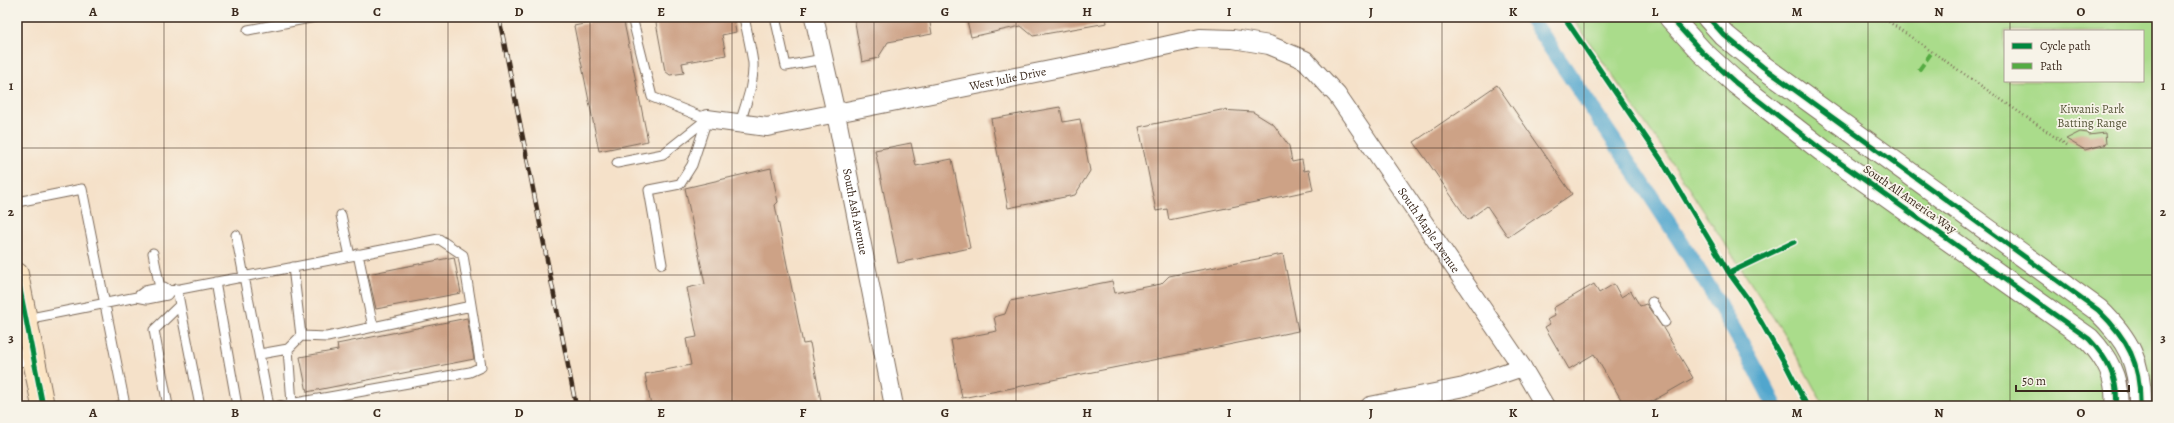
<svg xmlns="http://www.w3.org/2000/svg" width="2174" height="423" font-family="Alegreya,serif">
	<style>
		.green { fill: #aadc8b; stroke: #728354; fill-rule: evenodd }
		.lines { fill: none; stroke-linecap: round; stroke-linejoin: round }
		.canal { stroke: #51a6cd; stroke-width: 16 }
		.building { fill: #cda286 }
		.service-casing { stroke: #7c6a5a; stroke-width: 11 }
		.minor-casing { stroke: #7c6a5a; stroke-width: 20 }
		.tertiary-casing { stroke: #7c6a5a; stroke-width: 24 }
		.secondary-casing { stroke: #7c6a5a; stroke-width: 24 }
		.path { stroke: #7c6a5a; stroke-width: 2.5; stroke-dasharray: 1 3; stroke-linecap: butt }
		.service { stroke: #fff; stroke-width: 9 }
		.minor { stroke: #fff; stroke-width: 18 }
		.tertiary { stroke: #fff; stroke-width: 22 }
		.secondary { stroke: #fce5c4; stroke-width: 22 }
		.rail-casing { stroke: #3b2a1e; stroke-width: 4.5 }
		.rail { stroke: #f7f3e8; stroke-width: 3; stroke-dasharray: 9; stroke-linecap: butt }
		.quiet { stroke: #55ab43; stroke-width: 4; stroke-dasharray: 8 4; stroke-linecap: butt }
		.cycleway-casing { stroke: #f7f3e8; stroke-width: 8 }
		.cycleway { stroke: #00873e; stroke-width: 5 }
		.grid { fill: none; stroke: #3b2a1e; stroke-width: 1; stroke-opacity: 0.55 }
		.labels { text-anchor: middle; stroke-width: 3.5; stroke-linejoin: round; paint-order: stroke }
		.street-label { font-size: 12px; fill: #3b2a1e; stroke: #f7f3e8 }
		.park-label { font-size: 12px; fill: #575639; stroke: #f7f3e8 }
		.neatline { fill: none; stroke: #3b2a1e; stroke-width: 1.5 }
		.grid-label { font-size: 13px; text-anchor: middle; font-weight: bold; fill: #3b2a1e }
	</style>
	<rect width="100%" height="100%" fill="#f7f3e8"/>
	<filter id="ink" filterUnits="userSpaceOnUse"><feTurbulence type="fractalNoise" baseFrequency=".025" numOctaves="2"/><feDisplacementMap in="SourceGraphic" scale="8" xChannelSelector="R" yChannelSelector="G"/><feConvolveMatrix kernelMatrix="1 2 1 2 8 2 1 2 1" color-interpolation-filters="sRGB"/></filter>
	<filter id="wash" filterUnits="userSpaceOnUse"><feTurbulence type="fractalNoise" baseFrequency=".012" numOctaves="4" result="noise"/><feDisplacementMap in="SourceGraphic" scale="16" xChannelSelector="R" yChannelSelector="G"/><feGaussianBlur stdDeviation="0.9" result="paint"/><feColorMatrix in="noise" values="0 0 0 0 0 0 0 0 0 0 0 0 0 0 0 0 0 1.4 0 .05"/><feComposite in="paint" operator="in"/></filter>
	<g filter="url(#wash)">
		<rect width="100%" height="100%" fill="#f5e1c9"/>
		<path class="green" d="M1572,17H2157V406H1824L1786,337L1661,146ZM2005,31H2143V81H2005Z"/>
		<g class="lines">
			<path class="canal" d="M1530,17C1615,144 1706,269 1775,406"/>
		</g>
		<g id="blocks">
			<path class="building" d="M617,17H623L648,141L599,151L574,26Z
				M655,17H733L736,32L722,35L726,55L682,63L684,73L670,75L665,71Z
				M854,17H929L932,34L888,42L878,58L862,62Z
				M966,17H1106L1107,23L1033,36L1021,26L971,37Z
				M1497,85L1572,194L1508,237L1487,206L1468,220L1414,142Z
				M1060,107L1063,122L1080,119L1090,171L1075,195L1008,208L991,119Z
				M1221,110L1253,112L1274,125L1289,146L1292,162L1302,160L1304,171L1309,170L1313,190L1169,220L1167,209L1156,211L1139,127Z
				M2080,132L2088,133L2089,135L2105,133L2106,144L2085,150L2066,139Z
				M911,143L916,166L952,159L970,248L898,263L875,150Z
				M771,168L778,202L775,205L803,344L810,343L822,406H651L645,374L691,365L686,339L697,337L687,288L705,284L685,188Z
				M1283,254L1298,331L962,398L951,340L997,331L994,317L1005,314L1010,301L1112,281L1115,293L1161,284L1169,276Z
				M454,257L461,293L376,309L368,274Z
				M1594,284L1599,293L1614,284L1621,297L1631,291L1640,306L1646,304L1663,328L1693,378L1644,406H1625L1594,354L1569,369L1545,327L1550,324L1547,320L1555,315L1553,308Z
				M467,318L474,359L307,392L300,357L338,350L337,344Z"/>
		</g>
	</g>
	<g filter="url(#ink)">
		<use href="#blocks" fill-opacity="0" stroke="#7c6a5a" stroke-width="1"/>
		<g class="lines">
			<g class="service-casing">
				<path id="service" d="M632,17L652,97L707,119
					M775,17L786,66L823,59
					M248,30L315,17
					M740,123C746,103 754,84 753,63C751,48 747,32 744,17
					M617,163L663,154L707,119
					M17,202L82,189L125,405L118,406
					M341,215L350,256
					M236,235L269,406
					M153,253L160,288
					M358,254L373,327
					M662,264L649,190L680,184L692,165L707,119
					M215,282L237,406
					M137,297L145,291L164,287L170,291L439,239L463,255L481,367L470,372L279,406
					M1652,302L1665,322
					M180,305L200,406
					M26,319L137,297L147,299L167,295L170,291
					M301,336L327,337L471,306
					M260,354L288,349
					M292,404L288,349L301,336L293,267
					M168,406L154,330L180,305L177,289"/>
			</g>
			<g class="minor-casing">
				<g id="minor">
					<path id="s1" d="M814,17L836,114L894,406"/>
					<path id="s2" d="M707,119L767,127L1115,57L1200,38L1233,39L1269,45L1305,60L1337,95L1522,367L1545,406"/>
					<path d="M17,358L33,355"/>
					<path d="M1370,406L1464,387L1522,367"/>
				</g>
			</g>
			<g class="tertiary-casing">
				<path id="tertiary" d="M1670,17L1702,52L1736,83L1822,150L2089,339C2107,358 2119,379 2116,406
					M1708,17L1724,35L1763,67L2098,310C2128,339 2141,363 2140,406"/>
			</g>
			<g class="secondary-casing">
				<path id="secondary" d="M17,274L43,406"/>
			</g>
			<path class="path" d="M1882,17L2068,146"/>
			<use href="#service" class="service"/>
			<use href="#minor" class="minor"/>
			<use href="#tertiary" class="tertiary"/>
			<use href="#secondary" class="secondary"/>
			<g class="rail-casing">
				<path id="rail" d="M499,17L576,406"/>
			</g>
			<use href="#rail" class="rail"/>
			<path class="quiet" d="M1919,70L1932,52"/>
			<g class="cycleway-casing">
				<path id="cycleway" d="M1564,17L1662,161L1729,273L1748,299L1788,369L1807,406
					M1670,17L1702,52L1736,83L1822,150L2089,339C2107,358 2119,379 2116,406
					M1708,17L1724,35L1763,67L2098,310C2128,339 2141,363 2140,406
					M1729,273L1794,242
					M17,274L43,406"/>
			</g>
			<use href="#cycleway" class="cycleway"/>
		</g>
	</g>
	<path class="grid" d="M164,17V406M306,17V406M448,17V406M590,17V406M732,17V406M874,17V406M1016,17V406M1158,17V406M1300,17V406M1442,17V406M1584,17V406M1726,17V406M1868,17V406M2010,17V31M2010,81V406M17,148H2157M17,275H2157"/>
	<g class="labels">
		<g class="street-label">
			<text dy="4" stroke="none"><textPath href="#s2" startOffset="306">West Julie Drive</textPath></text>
			<text transform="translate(1910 199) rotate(35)" y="4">South All America Way</text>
			<text dy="4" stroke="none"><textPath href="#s1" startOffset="199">South Ash Avenue</textPath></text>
			<text dy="4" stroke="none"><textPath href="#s2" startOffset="822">South Maple Avenue</textPath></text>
		</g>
		<g class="park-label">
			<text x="2092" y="113">Kiwanis Park<tspan x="2092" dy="14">Batting Range</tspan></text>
		</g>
	</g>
	<rect width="2174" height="423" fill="none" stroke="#f7f3e8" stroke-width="44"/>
	<rect x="2004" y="30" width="140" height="52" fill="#f7f3e8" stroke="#aca397"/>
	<rect x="2012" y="43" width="20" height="6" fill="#00873e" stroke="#aca397"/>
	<text x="2040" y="50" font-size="12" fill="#3b2a1e">Cycle path</text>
	<rect x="2012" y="63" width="20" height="6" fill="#55ab43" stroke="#aca397"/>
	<text x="2040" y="70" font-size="12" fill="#3b2a1e">Path</text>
	<path d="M2016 385v6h113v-6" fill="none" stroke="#3b2a1e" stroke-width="2"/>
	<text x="2022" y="385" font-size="12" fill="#3b2a1e" stroke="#f7f3e8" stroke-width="3" paint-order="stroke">50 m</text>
	<rect x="22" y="22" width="2130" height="379" class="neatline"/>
	<g class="grid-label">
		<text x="93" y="16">A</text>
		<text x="235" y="16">B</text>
		<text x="377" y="16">C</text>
		<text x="519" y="16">D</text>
		<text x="661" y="16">E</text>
		<text x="803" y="16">F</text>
		<text x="945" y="16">G</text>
		<text x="1087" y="16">H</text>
		<text x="1229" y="16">I</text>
		<text x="1371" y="16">J</text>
		<text x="1513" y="16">K</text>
		<text x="1655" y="16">L</text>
		<text x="1797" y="16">M</text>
		<text x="1939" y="16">N</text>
		<text x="2081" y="16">O</text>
		<text x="11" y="90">1</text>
		<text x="2163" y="90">1</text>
		<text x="11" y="216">2</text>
		<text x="2163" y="216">2</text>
		<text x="11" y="342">3</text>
		<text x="2163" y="342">3</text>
		<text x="93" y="417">A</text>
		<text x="235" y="417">B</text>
		<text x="377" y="417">C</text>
		<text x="519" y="417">D</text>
		<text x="661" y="417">E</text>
		<text x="803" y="417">F</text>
		<text x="945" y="417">G</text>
		<text x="1087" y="417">H</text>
		<text x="1229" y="417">I</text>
		<text x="1371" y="417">J</text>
		<text x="1513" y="417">K</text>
		<text x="1655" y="417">L</text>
		<text x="1797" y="417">M</text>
		<text x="1939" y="417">N</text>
		<text x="2081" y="417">O</text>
	</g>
</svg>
